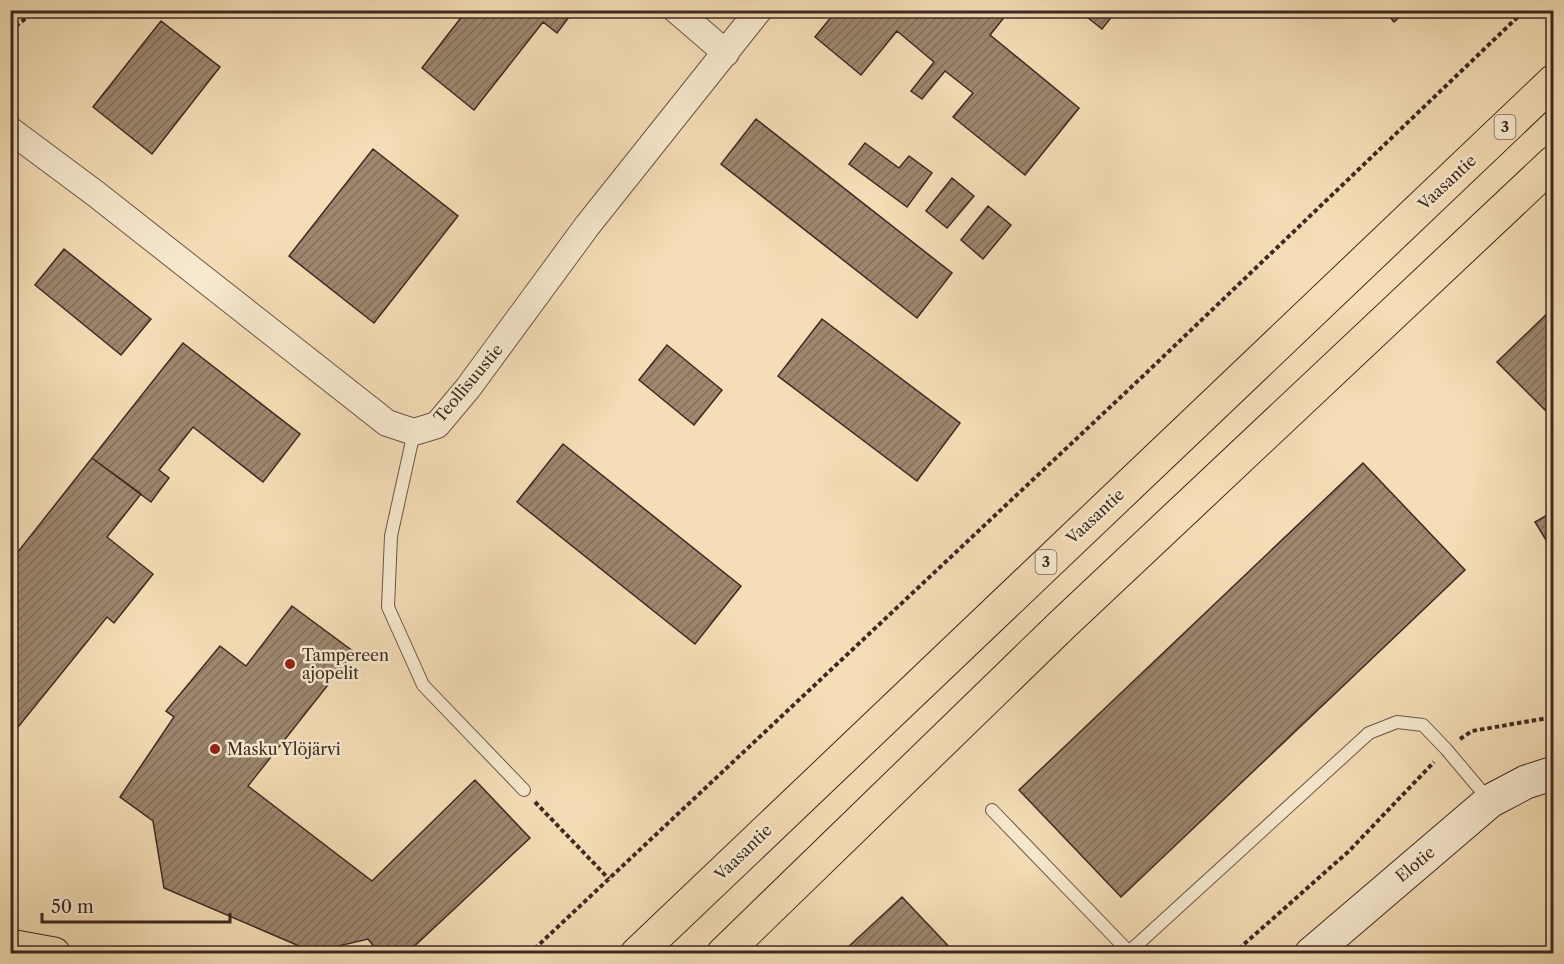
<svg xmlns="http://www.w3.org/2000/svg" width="1564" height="964" font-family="'Libre Caslon Text',serif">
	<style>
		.building { fill: url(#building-hatch); stroke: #3d2921; stroke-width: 1.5 }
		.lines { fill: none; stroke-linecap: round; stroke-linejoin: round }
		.service-casing { stroke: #6b5646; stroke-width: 14 }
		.minor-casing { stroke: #6b5646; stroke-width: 28 }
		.secondary-casing { stroke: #3d2921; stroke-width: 35 }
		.trunk-casing { stroke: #3d2921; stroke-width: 35 }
		.path { stroke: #3d2921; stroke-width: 4; stroke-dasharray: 4.5 3; stroke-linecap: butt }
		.service { stroke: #f8ead0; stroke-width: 12 }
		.minor { stroke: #f8ead0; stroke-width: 26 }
		.secondary { stroke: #f8ead0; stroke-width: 33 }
		.trunk { stroke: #f5deb7; stroke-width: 33 }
		.poi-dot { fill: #8f2418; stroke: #f8ead0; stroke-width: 2 }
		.labels { text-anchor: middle; stroke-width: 5; stroke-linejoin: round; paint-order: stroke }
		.shield { fill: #f8ead0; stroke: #756356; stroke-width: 1.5 }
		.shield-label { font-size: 15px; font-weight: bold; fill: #3d2921 }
		.street-label { font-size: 16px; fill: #3d2921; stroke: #f8ead0 }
		.poi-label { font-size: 16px; fill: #3d2921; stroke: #f8ead0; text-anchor: start }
	</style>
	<defs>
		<pattern id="building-hatch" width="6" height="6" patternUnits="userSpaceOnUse" patternTransform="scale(1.5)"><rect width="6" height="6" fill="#9d876f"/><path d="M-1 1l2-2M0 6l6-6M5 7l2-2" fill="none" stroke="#816e5b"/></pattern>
	</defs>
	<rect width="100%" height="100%" fill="#f5deb7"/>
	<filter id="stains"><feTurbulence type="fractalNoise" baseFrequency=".00333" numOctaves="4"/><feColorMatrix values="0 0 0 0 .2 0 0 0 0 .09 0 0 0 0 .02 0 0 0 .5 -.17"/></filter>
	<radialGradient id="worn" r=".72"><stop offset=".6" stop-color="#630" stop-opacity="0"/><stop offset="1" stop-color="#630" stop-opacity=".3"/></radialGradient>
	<path class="building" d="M467,10H562L569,17L557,33L543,22L474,110L422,68Z
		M837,10H1010L990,35L1079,108L1025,175L953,117L973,93L945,71L922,99L911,91L934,62L897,31L861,75L815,37Z
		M1078,10H1117L1102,29Z
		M1384,10H1407L1394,22Z
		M161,21L220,67L152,154L93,107Z
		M756,119L952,273L917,318L721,164Z
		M865,143L899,168L909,156L932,173L907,207L849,164Z
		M373,149L458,216L374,323L289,256Z
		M952,178L974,196L947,228L926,211Z
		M988,206L1011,225L983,259L961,240Z
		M64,249L151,319L121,355L35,285Z
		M1554,307V419L1497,362Z
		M822,319L960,423L917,481L778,376Z
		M183,343L300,434L263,482L193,427L159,470L169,478L151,502L92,458Z
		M667,345L722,390L694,425L639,380Z
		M563,444L741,586L695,644L517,502Z
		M92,458L141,494L107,537L153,574L114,623L107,617L10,737V562Z
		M1363,463L1465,570L1121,897L1019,790Z
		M1554,511V553L1535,522Z
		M292,606L354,652L248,786L372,881L475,780L530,838L406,954H380L368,939L313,952L164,888L153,821L120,797L174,717L166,711L220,646L246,666Z
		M902,897L956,954H850L846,949Z"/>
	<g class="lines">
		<g class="service-casing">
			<path id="service" d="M414,432L391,536L388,607L423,685L524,790
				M992,810L1129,952L1369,733L1397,722L1423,725L1446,749L1489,800"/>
		</g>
		<g class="minor-casing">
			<path id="minor" d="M676,10L726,53
				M10,130L96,194L387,423L414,432L437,425L468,388L587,226L759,10"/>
		</g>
		<g class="secondary-casing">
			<path id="secondary" d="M1311,954L1490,801L1526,782L1554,773"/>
		</g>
		<g class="trunk-casing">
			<path id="trunk" d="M10,946L54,954
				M637,954L1554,81
				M723,954L1063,624L1554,162"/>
		</g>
		<path class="path" d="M10,31L36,10
			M1460,739L1472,731L1554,717
			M535,802L609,879
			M529,954L1142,377L1525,10
			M1233,954L1349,851L1434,762"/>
		<use href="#service" class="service"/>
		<use href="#minor" class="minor"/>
		<use href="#secondary" class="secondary"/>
		<use href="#trunk" class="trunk"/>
	</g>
	<g class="poi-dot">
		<circle cx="290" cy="664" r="6"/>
		<circle cx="215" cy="749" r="6"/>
	</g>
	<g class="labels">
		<g class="shield">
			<rect x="1494.5" y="115" width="21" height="24" rx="4.5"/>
			<rect x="1035.5" y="550" width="21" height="24" rx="4.5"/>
		</g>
		<g class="shield-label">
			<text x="1505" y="132">3</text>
			<text x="1046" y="567">3</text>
		</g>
		<g class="street-label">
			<text transform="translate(1447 182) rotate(-43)" y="6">Vaasantie</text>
			<text transform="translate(468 383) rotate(-50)" y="6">Teollisuustie</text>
			<text transform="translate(1095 516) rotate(-43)" y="6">Vaasantie</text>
			<text transform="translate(743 852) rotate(-44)" y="6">Vaasantie</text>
			<text transform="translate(1415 864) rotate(-40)" y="6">Elotie</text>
		</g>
		<g class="poi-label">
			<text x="302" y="661">Tampereen<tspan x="302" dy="18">ajopelit</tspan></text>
			<text x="227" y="755">Masku Ylöjärvi</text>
		</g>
	</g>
	<rect width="1564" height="964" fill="none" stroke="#f5deb7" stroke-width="36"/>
	<rect x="12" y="12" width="1540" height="940" fill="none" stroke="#3d2921" stroke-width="3"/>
	<rect x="18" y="18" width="1528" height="928" fill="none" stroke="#3d2921" stroke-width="1.5"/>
	<path d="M42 913v9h188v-9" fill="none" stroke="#3d2921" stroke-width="3"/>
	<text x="51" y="913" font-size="18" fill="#3d2921" stroke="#f8ead0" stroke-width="4.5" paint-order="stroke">50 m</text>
	<rect width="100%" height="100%" filter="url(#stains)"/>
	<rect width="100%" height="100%" fill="url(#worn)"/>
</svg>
